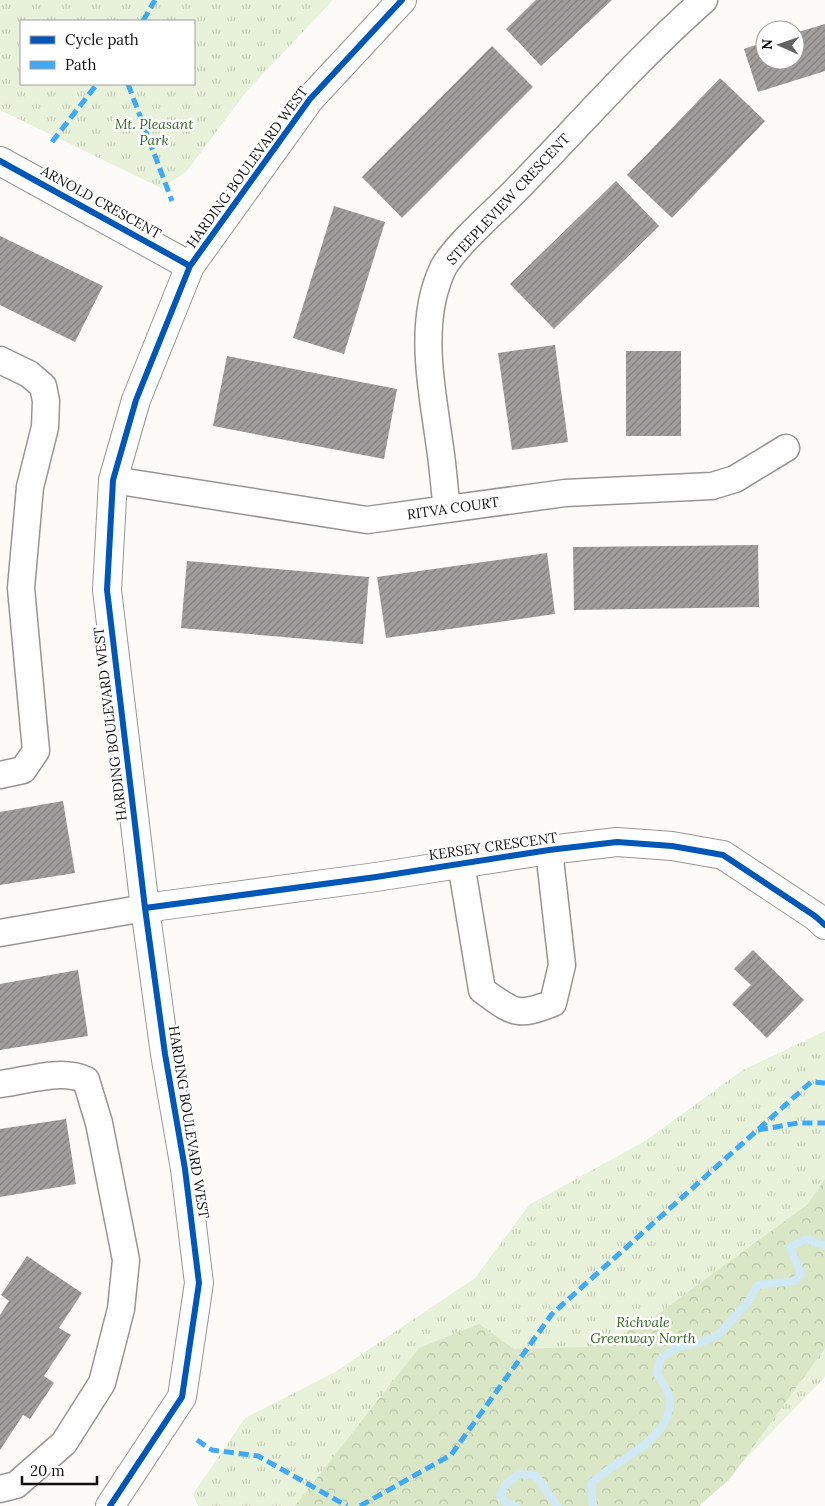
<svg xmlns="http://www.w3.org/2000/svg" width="825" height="1506" font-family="Lora,serif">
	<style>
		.grass { fill: url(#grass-tufts); fill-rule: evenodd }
		.forest { fill: url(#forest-crowns) }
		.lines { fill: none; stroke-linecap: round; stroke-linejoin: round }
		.stream { stroke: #d0e9f4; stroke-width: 8 }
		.building { fill: url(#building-hatch) }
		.minor-casing { stroke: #979695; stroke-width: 29 }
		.tertiary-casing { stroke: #979695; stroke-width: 30 }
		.minor { stroke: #fffefe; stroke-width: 26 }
		.tertiary { stroke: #fffefe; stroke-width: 28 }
		.quiet { stroke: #3fa9f5; stroke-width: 5; stroke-dasharray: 10 5; stroke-linecap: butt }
		.cycleway-casing { stroke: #fff; stroke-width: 9 }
		.cycleway { stroke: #0057b8; stroke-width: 6 }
		.labels { text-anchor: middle; stroke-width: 5; stroke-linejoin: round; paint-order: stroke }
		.park-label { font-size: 14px; font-style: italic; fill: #356524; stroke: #fff }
		.street-label { font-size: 14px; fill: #111; stroke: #fff }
	</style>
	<defs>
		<pattern id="grass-tufts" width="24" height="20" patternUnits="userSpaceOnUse" patternTransform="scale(1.25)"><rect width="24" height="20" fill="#e8f1d9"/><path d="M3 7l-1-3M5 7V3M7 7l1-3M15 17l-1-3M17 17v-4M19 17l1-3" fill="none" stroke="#c6ceb9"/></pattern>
		<pattern id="forest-crowns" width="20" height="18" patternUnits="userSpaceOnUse" patternTransform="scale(1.25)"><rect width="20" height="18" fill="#d9e7c7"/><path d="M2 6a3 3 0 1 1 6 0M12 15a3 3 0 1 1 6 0" fill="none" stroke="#b9c5aa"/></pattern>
		<pattern id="building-hatch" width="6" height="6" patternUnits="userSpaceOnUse" patternTransform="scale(1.25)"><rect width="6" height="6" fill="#a09f9c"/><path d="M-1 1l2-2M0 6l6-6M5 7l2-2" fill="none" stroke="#81807e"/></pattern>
	</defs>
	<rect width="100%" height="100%" fill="#fcfbf7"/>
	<path class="grass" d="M0,0H333L246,92L186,172L161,188L0,110ZM21,21H194V84H21Z
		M825,1031V1377L700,1506H198L193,1494L245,1418L335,1372L475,1278L529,1205L645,1141L743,1070Z"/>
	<path class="forest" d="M825,1179V1348L729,1480L698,1506H295L419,1348L479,1324L514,1349L587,1347L643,1325L808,1204Z"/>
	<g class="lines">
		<path class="stream" d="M516,1506L506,1503L500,1495L507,1483L519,1474L536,1476L557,1506
			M593,1506L591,1484C614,1459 670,1443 670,1401C670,1392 660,1380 657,1373L661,1358L678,1347L700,1343L719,1334L748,1302L758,1285L795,1281L801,1274L790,1247L806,1239L825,1246"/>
	</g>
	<path class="building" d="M536,0H612L541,66L506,29Z
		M825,24V71L758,92L744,49L765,42V60H795V33Z
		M492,46L533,87L402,218L362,177Z
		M720,78L765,121L672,218L627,175Z
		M616,181L659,226L554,329L510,284Z
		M334,206L385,222L344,354L293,338Z
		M0,236L103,286L75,342L0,305Z
		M555,345L568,442L512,450L498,353Z
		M626,351H681V436H626Z
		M227,356L397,389L384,459L213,426Z
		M758,545L759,607L574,610L573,547Z
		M547,553L555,614L386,638L377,577Z
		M187,561L369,577L363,644L181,628Z
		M63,801L75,873L0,885V812Z
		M753,950L804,1000L767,1038L732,1004L751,985L734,969Z
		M78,970L88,1036L0,1050V984Z
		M66,1119L76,1184L0,1197V1129Z
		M27,1256L82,1293L59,1328L71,1335L44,1376L54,1383L30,1419L23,1415L0,1450V1315L9,1301L1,1295Z"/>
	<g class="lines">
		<g class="minor-casing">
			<path id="minor" d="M0,360L29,374L43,386L46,401L45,427L30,487L21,588L36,751L23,770L0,775
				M113,480L367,520L565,493L712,486L735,479L786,448
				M447,509C444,487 443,464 439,441C433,396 423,348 432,302C434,291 440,272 446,263C466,235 494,213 517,189C579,126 637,59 704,0
				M461,863L482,990C513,1012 515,1018 553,1003L562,965L549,850
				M0,933L145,908
				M0,1084C27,1081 61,1068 86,1080L99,1123L126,1260L121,1309L102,1383L64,1443L16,1485L0,1489"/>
		</g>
		<g class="tertiary-casing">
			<path id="tertiary" d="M0,161L190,266
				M145,908L376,877L549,850L617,842L672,846L723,855L815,916L825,925
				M110,1506L182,1397L199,1283L185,1169L165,1054L145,908L107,590L113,480L136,400L190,266L310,99L402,0"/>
		</g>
		<use href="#minor" class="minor"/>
		<use href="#tertiary" class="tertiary"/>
		<path class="quiet" d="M143,21L155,0
			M128,84L172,201
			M52,142L97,84
			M758,1130L798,1123H825
			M197,1440L212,1450L258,1456L347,1506
			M360,1506L451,1455L552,1314L811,1082L825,1083"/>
		<g class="cycleway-casing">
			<path id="cycleway" d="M0,161L190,266
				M145,908L376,877L549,850L617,842L672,846L723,855L815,916L825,925
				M110,1506L182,1397L199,1283L185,1169L165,1054L145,908L107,590L113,480L136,400L190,266L310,99L402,0"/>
		</g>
		<use href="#cycleway" class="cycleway"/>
	</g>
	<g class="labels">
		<g class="park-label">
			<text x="154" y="129">Mt. Pleasant<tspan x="154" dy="16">Park</tspan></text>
			<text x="643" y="1327">Richvale<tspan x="643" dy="16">Greenway North</tspan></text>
		</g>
		<g class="street-label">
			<text transform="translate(247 167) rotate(-54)" y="5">HARDING BOULEVARD WEST</text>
			<text transform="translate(508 199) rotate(-47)" y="5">STEEPLEVIEW CRESCENT</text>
			<text transform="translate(101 202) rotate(29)" y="5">ARNOLD CRESCENT</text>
			<text transform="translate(453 508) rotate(-8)" y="5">RITVA COURT</text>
			<text transform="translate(110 724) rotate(-97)" y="5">HARDING BOULEVARD WEST</text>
			<text transform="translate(493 846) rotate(-8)" y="5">KERSEY CRESCENT</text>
			<text transform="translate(189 1122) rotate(81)" y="5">HARDING BOULEVARD WEST</text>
		</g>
	</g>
	<rect x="20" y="20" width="175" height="65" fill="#ffffff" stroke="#a0a0a0"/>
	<rect x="30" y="36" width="25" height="8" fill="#0057b8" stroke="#a0a0a0"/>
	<text x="65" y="45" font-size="15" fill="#111111">Cycle path</text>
	<rect x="30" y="61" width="25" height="8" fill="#3fa9f5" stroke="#a0a0a0"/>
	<text x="65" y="70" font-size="15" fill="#111111">Path</text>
	<g transform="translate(780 45) rotate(272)"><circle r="24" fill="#ffffff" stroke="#a0a0a0"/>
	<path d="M0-4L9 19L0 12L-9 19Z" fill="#636362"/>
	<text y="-8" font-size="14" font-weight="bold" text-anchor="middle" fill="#111111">N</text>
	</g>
	<path d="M22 1476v8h75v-8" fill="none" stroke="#111111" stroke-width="2.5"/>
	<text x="30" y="1476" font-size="15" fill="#111111" stroke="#ffffff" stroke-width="4" paint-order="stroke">20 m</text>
</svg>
